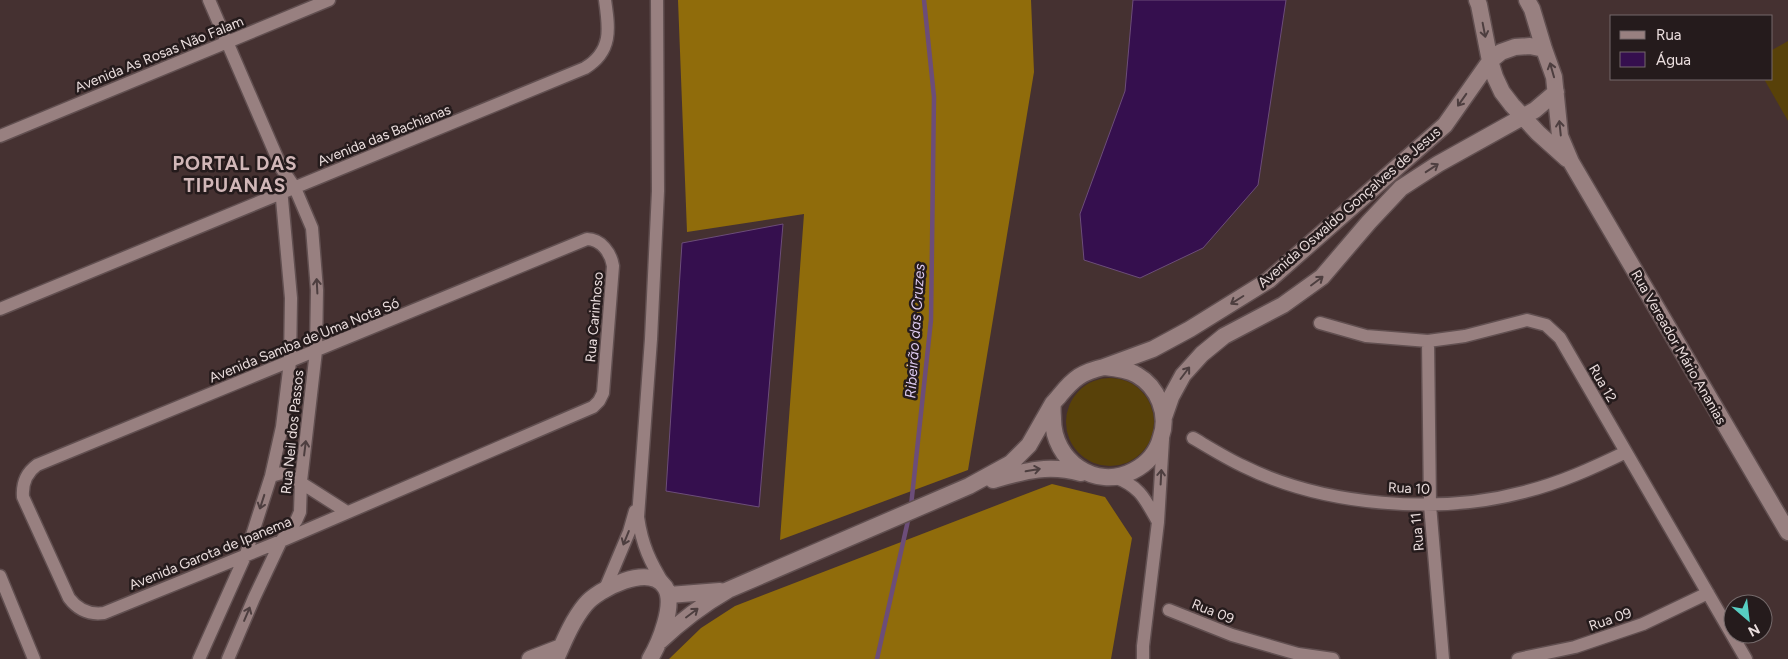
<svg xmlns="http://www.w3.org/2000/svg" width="1788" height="659" font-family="Figtree,sans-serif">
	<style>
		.green { fill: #584109 }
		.forest { fill: #906c0b }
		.water { fill: #350f4e; stroke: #6c4d79 }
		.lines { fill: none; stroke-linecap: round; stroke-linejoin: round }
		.stream { stroke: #6c4d79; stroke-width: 4.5 }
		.minor-casing { stroke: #614f50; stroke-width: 15 }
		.tertiary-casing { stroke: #614f50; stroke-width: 19 }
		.minor { stroke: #988080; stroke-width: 12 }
		.tertiary { stroke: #988080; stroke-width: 16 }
		.oneway { stroke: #4d3e3f }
		.labels { text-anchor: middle; stroke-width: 5; stroke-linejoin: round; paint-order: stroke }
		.street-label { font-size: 14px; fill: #ebdede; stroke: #251b1c }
		.water-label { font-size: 15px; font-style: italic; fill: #decbf1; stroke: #251b1c }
		.district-label { font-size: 19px; font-weight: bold; letter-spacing: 1px; fill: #d1b7b8; stroke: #251b1c }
	</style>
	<rect width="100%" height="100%" fill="#453131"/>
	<path class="green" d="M1788,41V121L1764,79H1772V50Z
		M1066 422a44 44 0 1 1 88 0a44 44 0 1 1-88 0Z"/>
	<path class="forest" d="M678,0H1031L1034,72L968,470L780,540L804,214L687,232Z
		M1052,484L1105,497L1132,538L1111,659H669L701,628L735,606Z"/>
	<path class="water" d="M1133,0H1286L1258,185L1203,248L1140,278L1084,260L1080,214L1125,91Z
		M783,224L759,507L666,491L682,243Z"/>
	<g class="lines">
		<path class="stream" d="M911,506L931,320L934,97L924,0
			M877,659L909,516"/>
		<g class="minor-casing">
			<path id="minor" d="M209,0L282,169L295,188L312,228L317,290L316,351L301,481L300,512L296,521L281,541L254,598L228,659
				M657,0L658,191L651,339L638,517C642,545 650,562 665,586
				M0,136L329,0
				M587,239C601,239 611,253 613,266L603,393L599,401L593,407L281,541L104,613C89,615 78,610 69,598L23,497C22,484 26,473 37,465Z
				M0,309L585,68C613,51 609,28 605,0
				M1320,323L1366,336L1428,341L1465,336L1527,320L1546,325L1560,338L1746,659
				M1428,341L1430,505L1443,659
				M1193,438C1210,448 1226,458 1243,466C1324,506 1438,515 1524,492C1560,483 1593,468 1626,452
				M271,476L282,473L292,477L347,512
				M1114,477C1140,486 1145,499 1158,522
				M0,576L34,659
				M605,589L629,532L635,511
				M1169,610L1232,635L1298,654L1333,659
				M199,659L246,554L271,476L282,427L290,362L291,298L281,188
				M1143,659V646L1158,522L1163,439
				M1518,659L1575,647L1643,624L1708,593"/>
		</g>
		<g class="tertiary-casing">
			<path id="tertiary" d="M1477,0L1479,5L1490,61L1495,77L1502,92L1512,105L1538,133L1567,159
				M1527,0L1532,9L1544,49L1554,77L1560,136L1571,162L1788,532
				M1104,367L1153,349L1190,329L1269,280L1445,125L1490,61L1501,52L1515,47L1530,46L1544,49
				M1104,367C1115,368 1127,369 1137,375C1158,387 1169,414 1161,437C1157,453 1147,464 1133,471C1095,491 1053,460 1053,419C1053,415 1052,409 1053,404C1054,401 1058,398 1060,395C1074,378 1082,372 1104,367Z
				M1164,417L1171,397L1183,375L1202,354L1224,336L1283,305L1322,277L1369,222L1401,188L1438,164L1535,110L1556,92
				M993,480C1025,471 1048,464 1081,473
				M669,595L720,591
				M660,641C681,621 702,605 728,590L969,486L1011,463L1029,445L1053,403
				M530,659L561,647
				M556,659C564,641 572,621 585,605C598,589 649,563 665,587C676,604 659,644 650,659"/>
		</g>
		<use href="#minor" class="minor"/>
		<use href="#tertiary" class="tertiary"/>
	</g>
	<defs><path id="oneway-shaft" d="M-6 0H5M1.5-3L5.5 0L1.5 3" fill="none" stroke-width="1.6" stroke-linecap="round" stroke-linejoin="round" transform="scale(1.25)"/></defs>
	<g class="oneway">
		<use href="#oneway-shaft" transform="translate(1484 30) rotate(79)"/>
		<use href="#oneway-shaft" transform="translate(1552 70) rotate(-106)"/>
		<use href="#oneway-shaft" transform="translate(1462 100) rotate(125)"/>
		<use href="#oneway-shaft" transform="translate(1560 128) rotate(-96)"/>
		<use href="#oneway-shaft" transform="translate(1432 168) rotate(-33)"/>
		<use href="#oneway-shaft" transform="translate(1317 281) rotate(-37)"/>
		<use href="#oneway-shaft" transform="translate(317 286) rotate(-93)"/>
		<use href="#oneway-shaft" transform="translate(1237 300) rotate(148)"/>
		<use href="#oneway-shaft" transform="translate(1185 373) rotate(-53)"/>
		<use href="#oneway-shaft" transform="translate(305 448) rotate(-83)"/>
		<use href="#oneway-shaft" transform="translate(1033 470) rotate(-10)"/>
		<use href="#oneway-shaft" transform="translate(1161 477) rotate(-87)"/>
		<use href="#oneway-shaft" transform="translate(262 502) rotate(108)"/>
		<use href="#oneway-shaft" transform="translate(626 538) rotate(112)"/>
		<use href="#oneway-shaft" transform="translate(692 613) rotate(-37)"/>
		<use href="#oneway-shaft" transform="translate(247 614) rotate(-67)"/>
	</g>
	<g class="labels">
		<g class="street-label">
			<text transform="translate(159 54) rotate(-22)" y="5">Avenida As Rosas Não Falam</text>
			<text transform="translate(384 135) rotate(-22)" y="5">Avenida das Bachianas</text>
			<text transform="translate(1349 207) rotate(-41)" y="5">Avenida Oswaldo Gonçalves de Jesus</text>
			<text transform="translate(594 317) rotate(-85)" y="5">Rua Carinhoso</text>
			<text transform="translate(304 340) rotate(-22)" y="5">Avenida Samba de Uma Nota Só</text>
			<text transform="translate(1679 347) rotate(60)" y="5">Rua Vereador Mário Ananias</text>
			<text transform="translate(1603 383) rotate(60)" y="5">Rua 12</text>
			<text transform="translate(292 432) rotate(-84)" y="5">Rua Neil dos Passos</text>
			<text transform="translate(1409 488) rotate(3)" y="5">Rua 10</text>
			<text transform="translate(1417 532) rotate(-95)" y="5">Rua 11</text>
			<text transform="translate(210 553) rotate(-22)" y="5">Avenida Garota de Ipanema</text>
			<text transform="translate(1213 611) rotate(22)" y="5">Rua 09</text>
			<text transform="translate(1610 619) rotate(-19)" y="5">Rua 09</text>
		</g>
		<g class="water-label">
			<text transform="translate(915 331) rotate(-86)" y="5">Ribeirão das Cruzes</text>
		</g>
		<g class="district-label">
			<text x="235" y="170">PORTAL DAS<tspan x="235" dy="22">TIPUANAS</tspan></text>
		</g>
	</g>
	<rect x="1610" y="15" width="162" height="65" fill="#251b1c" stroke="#74696a"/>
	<rect x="1620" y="31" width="25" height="8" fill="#988080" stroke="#74696a"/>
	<text x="1656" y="40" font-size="15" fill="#ebdede">Rua</text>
	<rect x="1620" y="52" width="25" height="15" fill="#350f4e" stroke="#74696a"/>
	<text x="1656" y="65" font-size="15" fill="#ebdede">Água</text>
	<g transform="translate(1748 619) rotate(152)"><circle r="24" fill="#251b1c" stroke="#74696a"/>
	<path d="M0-4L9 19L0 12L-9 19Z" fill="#57cec2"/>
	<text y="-8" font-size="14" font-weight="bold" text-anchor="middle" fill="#ebdede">N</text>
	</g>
</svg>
